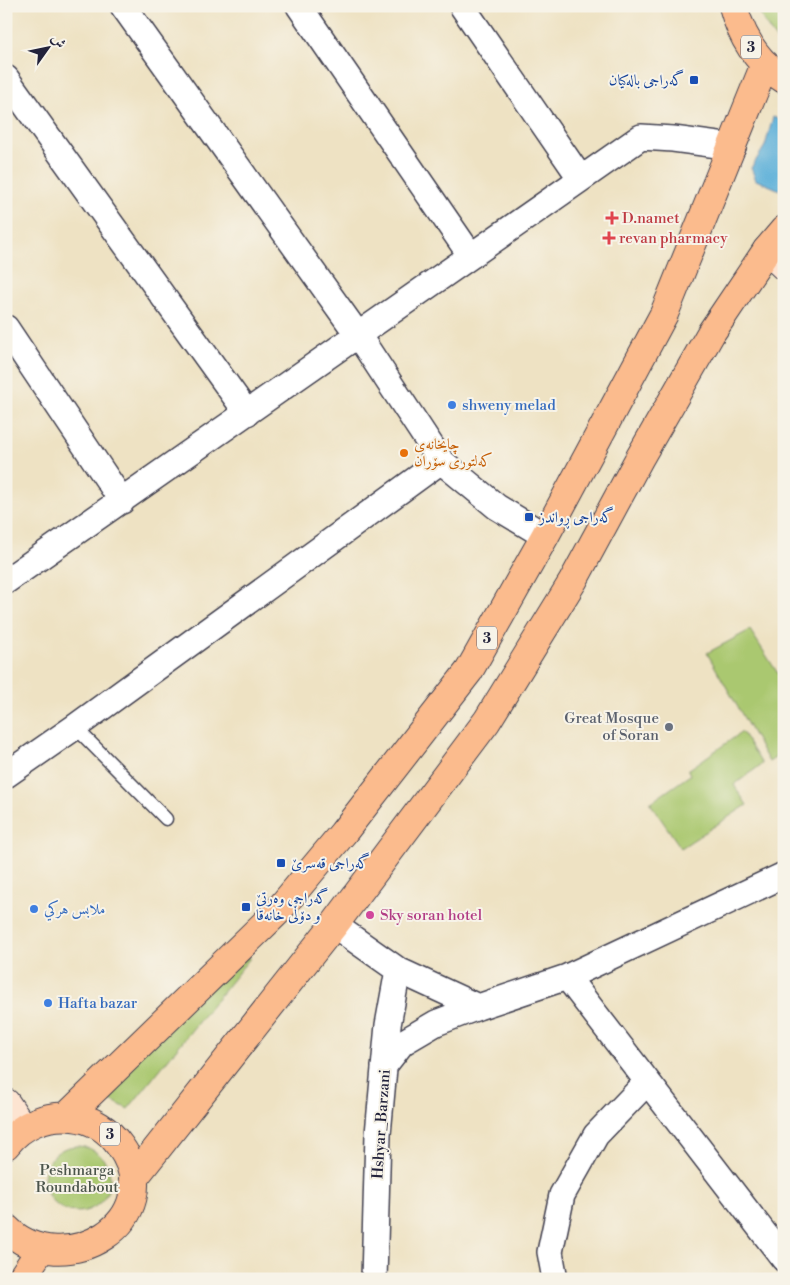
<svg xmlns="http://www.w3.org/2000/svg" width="790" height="1285" font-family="'Libre Bodoni',Amiri,serif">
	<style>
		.green { fill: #aac86f; stroke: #667555 }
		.water { fill: #5db0d9; stroke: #40698a }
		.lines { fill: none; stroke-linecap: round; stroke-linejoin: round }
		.lane-casing { stroke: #413f4f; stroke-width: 15 }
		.street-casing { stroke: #413f4f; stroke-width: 28 }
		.secondary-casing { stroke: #413f4f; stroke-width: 30 }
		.highway-casing { stroke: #413f4f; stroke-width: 30 }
		.lane { stroke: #fff; stroke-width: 12 }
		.street { stroke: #fff; stroke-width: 25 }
		.secondary { stroke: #fde4d1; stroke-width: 28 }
		.highway { stroke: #fbbb8d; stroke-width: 28 }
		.transit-dot { fill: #1a4fb4; stroke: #f7f3e8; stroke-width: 2 }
		.health-dot { fill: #e0444e; stroke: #f7f3e8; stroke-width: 2 }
		.shop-dot { fill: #3f7fe0; stroke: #f7f3e8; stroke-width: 2 }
		.food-dot { fill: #e8710a; stroke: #f7f3e8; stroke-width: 2 }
		.worship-dot { fill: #6b7280; stroke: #f7f3e8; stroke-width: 2 }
		.hotel-dot { fill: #d1479c; stroke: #f7f3e8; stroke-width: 2 }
		.labels { text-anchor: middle; stroke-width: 4; stroke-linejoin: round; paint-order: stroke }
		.shield { fill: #f7f3e8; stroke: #62616f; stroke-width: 1 }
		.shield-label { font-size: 14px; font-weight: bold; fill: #22223b }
		.transit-label { font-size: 15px; fill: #164399; stroke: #f7f3e8; text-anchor: start }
		.health-label { font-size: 15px; fill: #be3a42; stroke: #f7f3e8; text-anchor: start }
		.shop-label { font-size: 15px; fill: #366cbe; stroke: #f7f3e8; text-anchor: start }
		.food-label { font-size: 15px; fill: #c56008; stroke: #f7f3e8; text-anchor: start }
		.worship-label { font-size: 15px; fill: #5b616d; stroke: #f7f3e8; text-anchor: end }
		.hotel-label { font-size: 15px; fill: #b23c85; stroke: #f7f3e8; text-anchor: start }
		.street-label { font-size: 15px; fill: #22223b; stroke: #f7f3e8 }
		.park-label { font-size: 15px; fill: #4b544b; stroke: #f7f3e8 }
	</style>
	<rect width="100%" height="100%" fill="#f7f3e8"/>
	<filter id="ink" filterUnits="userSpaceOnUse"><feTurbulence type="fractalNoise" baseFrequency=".02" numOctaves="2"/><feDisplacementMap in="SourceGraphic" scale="10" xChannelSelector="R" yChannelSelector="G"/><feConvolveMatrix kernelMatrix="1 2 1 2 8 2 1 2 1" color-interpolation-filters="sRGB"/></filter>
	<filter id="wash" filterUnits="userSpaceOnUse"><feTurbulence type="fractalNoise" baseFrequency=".0096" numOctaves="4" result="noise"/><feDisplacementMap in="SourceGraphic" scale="20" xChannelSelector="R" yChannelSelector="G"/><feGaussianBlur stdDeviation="1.12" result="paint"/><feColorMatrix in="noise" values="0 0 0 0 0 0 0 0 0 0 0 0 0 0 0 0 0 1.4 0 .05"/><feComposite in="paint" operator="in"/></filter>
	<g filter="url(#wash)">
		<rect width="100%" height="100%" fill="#eee2c3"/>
		<path class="green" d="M756,6H784V47C771,36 764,22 756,6Z
			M750,630L784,683V752L769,762L707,653Z
			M742,732L762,764L734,785L747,805L681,848L650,803L690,775L688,770Z
			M241,955L250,958L128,1109L99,1094Z
			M44 1179a33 33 0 1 1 66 0a33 33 0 1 1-66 0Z"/>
		<path class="water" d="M773,117L784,121V185L780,190L756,180L751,168L765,146Z"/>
	</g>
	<g filter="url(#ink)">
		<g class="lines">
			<g class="lane-casing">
				<path id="lane" d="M75,727L166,819"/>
			</g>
			<g class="street-casing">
				<path id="street" d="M299,6L471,256
					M462,6L581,179
					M6,78L247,413
					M6,328L122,501
					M441,461L497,507L545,536
					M6,581L641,137L673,139L733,147
					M6,775L75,727L441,461L358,335L123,6
					M334,925L398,970L478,1007L567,977L784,875
					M567,977L784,1259
					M384,1066L402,1043L436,1023L478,1007
					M374,1279L378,1134L388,1025L398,970
					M555,1279L550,1252L562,1195L596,1135L647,1082"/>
			</g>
			<g class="secondary-casing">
				<path id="secondary" d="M767,250L784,266
					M6,1103L23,1128"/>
			</g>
			<g class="highway-casing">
				<path id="highway" d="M733,6C741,35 757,63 784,79
					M67,1116L277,912L343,833L469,671L545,536L664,314L765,64
					M6,1145C22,1124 47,1114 73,1117C92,1119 109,1130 120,1146C173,1220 62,1285 6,1228
					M133,1179L334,925L487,721L573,581L639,459L711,333L767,250L784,230
					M21,1279L39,1252"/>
			</g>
			<use href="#lane" class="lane"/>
			<use href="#street" class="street"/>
			<use href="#secondary" class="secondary"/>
			<use href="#highway" class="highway"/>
		</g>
	</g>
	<g class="transit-dot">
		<rect x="689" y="75" width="10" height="10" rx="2.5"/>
		<rect x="524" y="512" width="10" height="10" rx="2.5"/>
		<rect x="276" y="858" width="10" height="10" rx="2.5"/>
		<rect x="241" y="902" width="10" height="10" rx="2.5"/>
	</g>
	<g class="health-dot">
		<path d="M609.5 210.5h5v5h5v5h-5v5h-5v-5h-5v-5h5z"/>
		<path d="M606.5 230.5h5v5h5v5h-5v5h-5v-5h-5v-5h5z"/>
	</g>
	<g class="shop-dot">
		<circle cx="452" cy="405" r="5"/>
		<circle cx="34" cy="909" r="5"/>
		<circle cx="48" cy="1003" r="5"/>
	</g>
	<circle class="food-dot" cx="404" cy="453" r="5"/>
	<circle class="worship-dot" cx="669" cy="727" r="5"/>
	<circle class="hotel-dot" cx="370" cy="915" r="5"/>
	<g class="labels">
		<g class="shield">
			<rect x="741" y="35.5" width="20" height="23" rx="4"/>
			<rect x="477" y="626.5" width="20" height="23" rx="4"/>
			<rect x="100" y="1122.5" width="20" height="23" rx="4"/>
		</g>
		<g class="shield-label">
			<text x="751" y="52">3</text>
			<text x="487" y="643">3</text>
			<text x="110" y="1139">3</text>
		</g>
		<g class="transit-label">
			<text x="684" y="85" text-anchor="end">گەراجی بالەکیان</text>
			<text x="539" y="522">گەراجی ڕواندز</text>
			<text x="291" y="868">گەراجی قەسرێ</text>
			<text x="256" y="903">گەراجی وەرتێ<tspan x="256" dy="17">و دۆڵی خانەقا</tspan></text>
		</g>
		<g class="health-label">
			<text x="622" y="223">D.namet</text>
			<text x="619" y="243">revan pharmacy</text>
		</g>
		<g class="shop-label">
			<text x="462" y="410">shweny melad</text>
			<text x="44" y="914">ملابس هركي</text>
			<text x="58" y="1008">Hafta bazar</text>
		</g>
		<g class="food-label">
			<text x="414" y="449">چایخانەی<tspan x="414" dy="17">کەلتوری سۆران</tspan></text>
		</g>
		<g class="worship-label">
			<text x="659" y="723">Great Mosque<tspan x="659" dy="17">of Soran</tspan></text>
		</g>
		<g class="hotel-label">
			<text x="380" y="920">Sky soran hotel</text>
		</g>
		<g class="street-label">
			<text transform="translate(381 1124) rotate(-86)" y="5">Hshyar_Barzani</text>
		</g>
		<g class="park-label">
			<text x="77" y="1175">Peshmarga<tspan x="77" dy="17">Roundabout</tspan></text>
		</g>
	</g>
	<rect width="790" height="1285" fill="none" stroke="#f7f3e8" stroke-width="25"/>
	<g transform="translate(48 48) rotate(57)" stroke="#f7f3e8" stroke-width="4" paint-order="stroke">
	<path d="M0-4L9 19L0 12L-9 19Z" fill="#22223b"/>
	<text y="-8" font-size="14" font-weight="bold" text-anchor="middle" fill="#22223b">ش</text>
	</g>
</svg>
